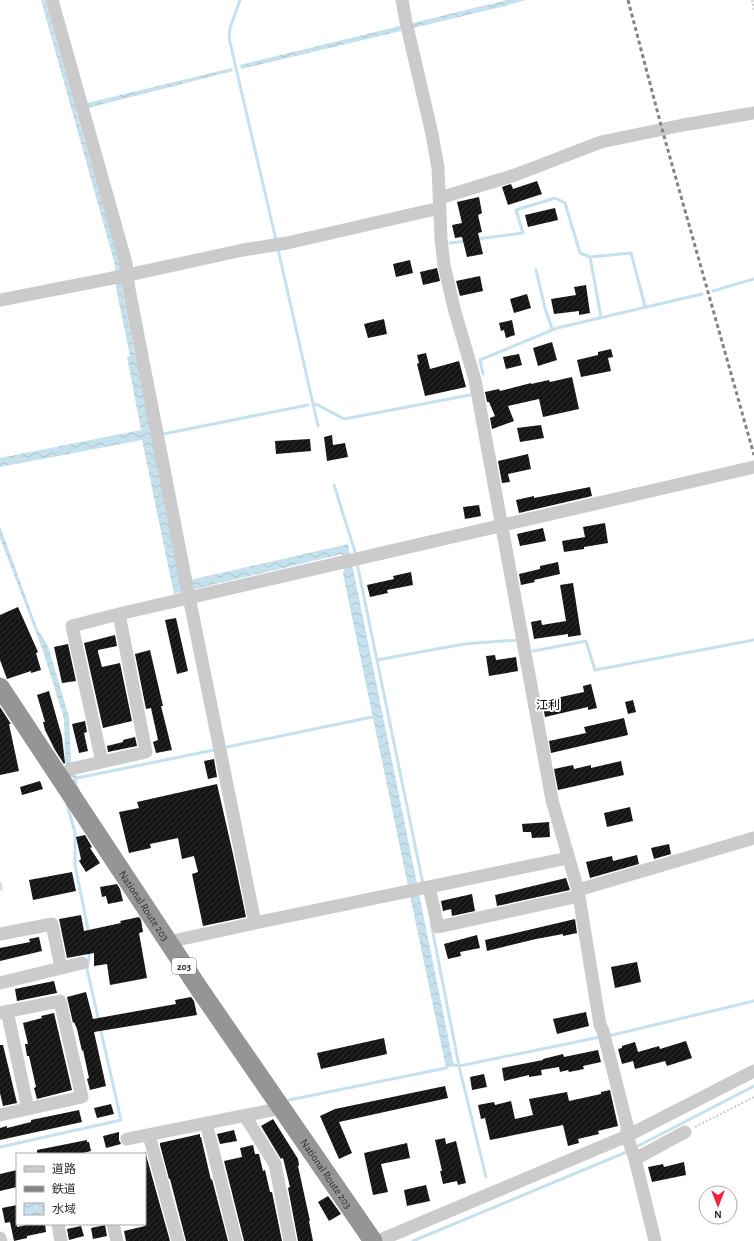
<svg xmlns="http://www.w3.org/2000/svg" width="754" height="1241" font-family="'Alegreya Sans','Noto Sans JP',sans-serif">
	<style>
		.water { fill: url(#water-waves) }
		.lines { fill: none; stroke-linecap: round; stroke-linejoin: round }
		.stream { stroke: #c5e1ee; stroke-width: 3 }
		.building { fill: url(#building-hatch) }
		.path { stroke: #cbcbcb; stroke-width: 2; stroke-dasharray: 2 2; stroke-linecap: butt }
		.minor { stroke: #cbcbcb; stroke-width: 13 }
		.highway { stroke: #959595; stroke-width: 19 }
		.rail { stroke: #838383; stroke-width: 3; stroke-dasharray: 4 3; stroke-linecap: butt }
		.labels { text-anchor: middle; stroke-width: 4; stroke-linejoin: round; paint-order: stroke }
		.shield { fill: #fff; stroke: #6d6d6d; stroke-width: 1 }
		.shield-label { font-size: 10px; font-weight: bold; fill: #2e2e2e }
		.street-label { font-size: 11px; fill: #2e2e2e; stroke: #fff }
		.neighbourhood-label { font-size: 12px; fill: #000; stroke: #fff }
	</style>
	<defs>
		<pattern id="water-waves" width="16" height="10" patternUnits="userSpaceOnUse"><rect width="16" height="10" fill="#c5e1ee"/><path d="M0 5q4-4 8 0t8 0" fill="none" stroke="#aac1cc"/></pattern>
		<pattern id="building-hatch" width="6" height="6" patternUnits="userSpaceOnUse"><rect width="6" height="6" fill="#151515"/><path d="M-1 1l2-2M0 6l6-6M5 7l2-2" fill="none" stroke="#2f2f2f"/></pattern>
	</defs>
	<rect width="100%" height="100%" fill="#fff"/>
	<path class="water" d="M41,0H45L75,106L232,68L233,71L76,111L121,265L122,288L135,355H136L181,582L348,544L454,1066L446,1068L343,574L345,564L342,554L174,594L142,440L0,467V458L141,430L127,357L130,356L116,288L115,265Z
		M507,0H526L501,7L241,69L240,65Z
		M0,526L37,628L48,646L69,717L71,761L77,778V784L80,790L79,793L73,786V779L65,762L64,719L43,651L0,538Z"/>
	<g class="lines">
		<path class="stream" d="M240,0L230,28L229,38L276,240
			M477,239L523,233L516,210L555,198L565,203L580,253L590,257L631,253L645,306
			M450,243L467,241
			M278,249L318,426
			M590,257L601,317
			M536,270L545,308L552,329
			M713,291L754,279
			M483,374L480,360L557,328L702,294
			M316,404L344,419L470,395
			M163,434L308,405
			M334,485L356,555
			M357,563L423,884
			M533,651L586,641L595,670L754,640
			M377,660L464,644L518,640
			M227,747L372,717
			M77,778L214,750
			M67,805L75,832V865L89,934
			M0,883L1,889H0
			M431,923L459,1066L486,1177
			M90,951L87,969L99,1022
			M608,1036L754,1001
			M289,1100L446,1068L449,1064L459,1066L600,1037
			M0,1147L121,1120L100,1027
			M634,1148L754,1086
			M413,1241L629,1151"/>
	</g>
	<path class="building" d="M537,181L542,194L508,205L502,187L511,184L513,189Z
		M479,197L482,213L478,215L482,232L478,233L483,254L467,257L462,237L455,238L452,225L462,223L457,202Z
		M555,208L558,220L528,227L525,215Z
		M410,260L413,273L396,277L393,264Z
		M437,268L440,281L423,285L420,272Z
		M480,276L483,291L460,296L456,281Z
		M586,285L590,313L579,315V311L554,314L551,299L576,295L574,287Z
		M527,294L531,308L514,313L510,299Z
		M384,319L387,334L368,338L364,324Z
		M512,320L515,335L506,338L504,330L501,331L499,323Z
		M552,342L557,360L538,366L533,348Z
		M611,349L613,357L608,358L611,371L581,377L577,360L598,355V352Z
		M426,353L430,369L459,361L466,387L425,396L417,364L419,363L417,355Z
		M519,354L522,365L506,369L503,357Z
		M572,377L579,409L543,417L539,399L508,406L514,421L492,429L490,418L495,416L489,402H487L485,392L499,389L500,391L531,383V384L549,380L550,382Z
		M541,425L544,438L520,442L517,428Z
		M332,435L333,445L345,443L348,457L327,461L324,437Z
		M310,439L311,451L276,454L275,441Z
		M528,454L531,469L508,474L510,482L502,483L498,461Z
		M590,487L592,496L519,513L516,500L534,496V498Z
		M479,505L481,516L465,519L463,507Z
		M605,523L608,543L584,547V549L564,552L562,541L585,537L583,527Z
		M543,528L546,541L520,546L517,534Z
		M558,562L560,574L534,580L535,582L521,585L519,574L540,569V566Z
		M411,572L413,585L387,590L388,593L370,597L367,585L394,579L393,576Z
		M573,583L581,635L568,637V634L534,639L531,622L541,620L542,625L566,621L560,585Z
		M18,607L38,652L36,653L41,670L31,673V671L7,679L0,660V615Z
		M176,618L188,671L177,674L165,620Z
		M115,635L117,646L98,650V652L102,667L120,663L132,721L103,728L84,643Z
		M68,644L76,681L62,683L54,647Z
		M150,650L163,706H161L172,750L156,753L153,742L158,740L151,708L146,709L135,654Z
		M495,655L496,660L516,657L518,671L489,676L486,656Z
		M591,684L597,708L588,710V707L545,717L542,701L584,692L583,686Z
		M49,691L62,737L65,763L64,764L55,750L45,730L43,722H45L37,695Z
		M633,700L636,712L628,714L625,702Z
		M0,707L11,724H9L19,771L0,775Z
		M624,718L628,735L551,753L549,741L586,733L584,727Z
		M85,721L87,732L84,733L88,751L79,753L72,724Z
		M135,737L137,746L108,752L107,746L123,742V740Z
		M214,759L217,777L208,779L204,761Z
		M621,761L624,775L558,790L554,769L573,765L574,769L591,765V768Z
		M40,781L43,789L22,795L20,787Z
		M217,784L233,854L246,917L203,926L192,874L198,872L194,856L182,859L178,838L150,844L151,848L129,853L119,812L139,808L137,802Z
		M630,807L633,821L607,827L604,813Z
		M549,822L550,837L532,838L531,832H523L522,824Z
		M85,835L92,847L90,848L100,863L86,872L79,861L81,859L76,837Z
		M669,844L671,854L654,859L651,848Z
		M637,855L639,864L590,878L586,862L612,856L613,861Z
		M72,872L76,891L33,900L29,880Z
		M566,878L570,890L497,906L495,895Z
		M117,884L120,889L123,901L108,904L106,896L102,897L100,887Z
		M472,894L475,911L452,916L451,909L443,911L441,901Z
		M81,915L84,931L121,923L120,921L139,917L141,920L143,932L139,933L147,978L110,985L107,964L94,966V953L67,958L59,919Z
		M575,919L577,933L563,936V934L536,939L487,951L485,940Z
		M477,935L480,948L460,952L461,956L448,959L444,944Z
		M39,937L42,951L0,961V948L30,942L29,939Z
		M637,962L641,982L615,988L611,967Z
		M54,981L57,993L17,1001L15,989Z
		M86,992L93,1019L176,1004L175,1000L191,997L194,1001L197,1015L94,1032L106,1086L90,1090L87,1079L89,1078L83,1050L82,1051L77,1029L74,1022L73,1023L67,997Z
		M586,1012L589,1026L557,1034L553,1019Z
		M54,1013L72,1090L37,1099L34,1088L36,1087L29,1056H27L25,1044H28L23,1023L42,1018L41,1016Z
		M384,1038L387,1054L321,1069L317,1053Z
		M686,1041L692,1058L667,1066L665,1061L635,1069L633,1061L622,1064L618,1049L622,1048V1046L635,1042L638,1052L659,1046L660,1049Z
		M0,1045H3L17,1103L3,1106L0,1093Z
		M598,1050L601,1062L583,1066L584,1069L569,1072L568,1070L560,1072L559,1067L541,1070L542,1075L529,1077V1075L504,1081L502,1068L543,1060V1059L563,1054L564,1057Z
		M484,1074L487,1087L472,1090L470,1077Z
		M445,1086L448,1098L339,1122L352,1153L339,1159L320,1116L335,1109Z
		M610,1090L618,1126L598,1131L599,1134L578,1139L579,1143L568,1146L563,1125L490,1140L485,1118L481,1119L478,1105L494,1102L495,1105L511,1101L515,1119L533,1115L529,1099L567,1092L569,1101L601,1094V1092Z
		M111,1104L114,1114L97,1118L94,1108Z
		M79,1110L82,1122L0,1140V1128L7,1126V1128L31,1122V1120Z
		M273,1119L298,1159L299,1165L298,1166L310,1221H309L313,1241H298L288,1188L290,1187L283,1158L281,1159L261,1126Z
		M234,1130L237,1141L220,1144L217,1134Z
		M119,1132V1140L121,1144L106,1148L103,1136Z
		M200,1134V1137H201L211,1180L212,1179L228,1241H186L170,1179H169L160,1145V1143Z
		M445,1138L446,1144L456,1141L466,1183L458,1185L457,1181L443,1184L440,1171H442L435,1140Z
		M87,1140V1142H89L91,1151L79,1154H37V1150Z
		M407,1143L410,1158L381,1164L388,1192L373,1195L364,1153Z
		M253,1145L255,1154H259L263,1171L265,1170L270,1192H272L282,1241H244L224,1161L242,1157L240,1148Z
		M145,1151L158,1198L170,1241H126L124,1231L145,1226Z
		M684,1162L686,1175L652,1182L648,1167L663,1164L664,1167Z
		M17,1170V1187L0,1191V1174Z
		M426,1185L430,1201L407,1206L404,1190Z
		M328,1196L341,1214L329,1221L318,1202Z
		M17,1205V1227L31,1224H45L46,1232L27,1236V1238L14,1241L10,1222L5,1223L2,1208Z
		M105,1225L107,1236L93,1239L91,1228Z
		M81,1226L84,1236L69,1240L67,1229Z"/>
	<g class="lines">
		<path class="path" d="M752,0L754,10
			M695,1127L754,1097"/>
		<path class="minor" d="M52,0L126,263L129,289L185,577L255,923
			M402,0L406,22L432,134L438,168L441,239L444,265L455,312L475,380L552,800L578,890L600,1025L603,1031L627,1125V1136L635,1159L655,1241
			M440,198L515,175L601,142L683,125L754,113
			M0,300L128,275L243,250L287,243L440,208
			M102,762L72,626L119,614
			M58,775L75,768L146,752L119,614L754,467
			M429,887L438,927L579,896
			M578,890L754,838
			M0,934L52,924L61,968
			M168,942L255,923L568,858
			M0,983L82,963
			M7,1011L28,1109
			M0,1013L60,1001L82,1097L0,1115
			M245,1116L275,1164L290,1241
			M206,1123L236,1241
			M149,1135L178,1241
			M127,1139L282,1108
			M635,1159L685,1132
			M58,1224L61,1241
			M113,1224L117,1241
			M0,1238L1,1241
			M378,1241L627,1136L754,1071"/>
		<path class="highway" id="s1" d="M0,687L200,990L373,1241"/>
		<path class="rail" d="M628,0L662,129L754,455"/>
	</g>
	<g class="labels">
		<rect class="shield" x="172" y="958" width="24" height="16" rx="3"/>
		<g class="shield-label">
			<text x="184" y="970">203</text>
		</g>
		<g class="street-label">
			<text dy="4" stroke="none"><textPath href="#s1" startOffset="262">National Route 203</textPath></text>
			<text dy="4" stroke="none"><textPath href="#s1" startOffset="586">National Route 203</textPath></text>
		</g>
		<g class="neighbourhood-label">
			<text x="548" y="709">江利</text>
		</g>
	</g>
	<rect x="16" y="1153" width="130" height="72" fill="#ffffff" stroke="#ababab"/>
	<rect x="24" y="1166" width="20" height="6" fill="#cbcbcb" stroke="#ababab"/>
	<text x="52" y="1173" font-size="12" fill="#2e2e2e">道路</text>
	<rect x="24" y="1186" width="20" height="6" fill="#838383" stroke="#ababab"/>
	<text x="52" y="1193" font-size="12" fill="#2e2e2e">鉄道</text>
	<rect x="24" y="1203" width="20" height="12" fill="url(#water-waves)" stroke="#ababab"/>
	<text x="52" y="1213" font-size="12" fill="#2e2e2e">水域</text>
	<g transform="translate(718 1205) rotate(180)"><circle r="19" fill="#ffffff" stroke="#ababab"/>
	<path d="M0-3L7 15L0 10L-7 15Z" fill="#f22342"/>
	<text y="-6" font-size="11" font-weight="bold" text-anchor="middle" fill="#2e2e2e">N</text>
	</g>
</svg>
